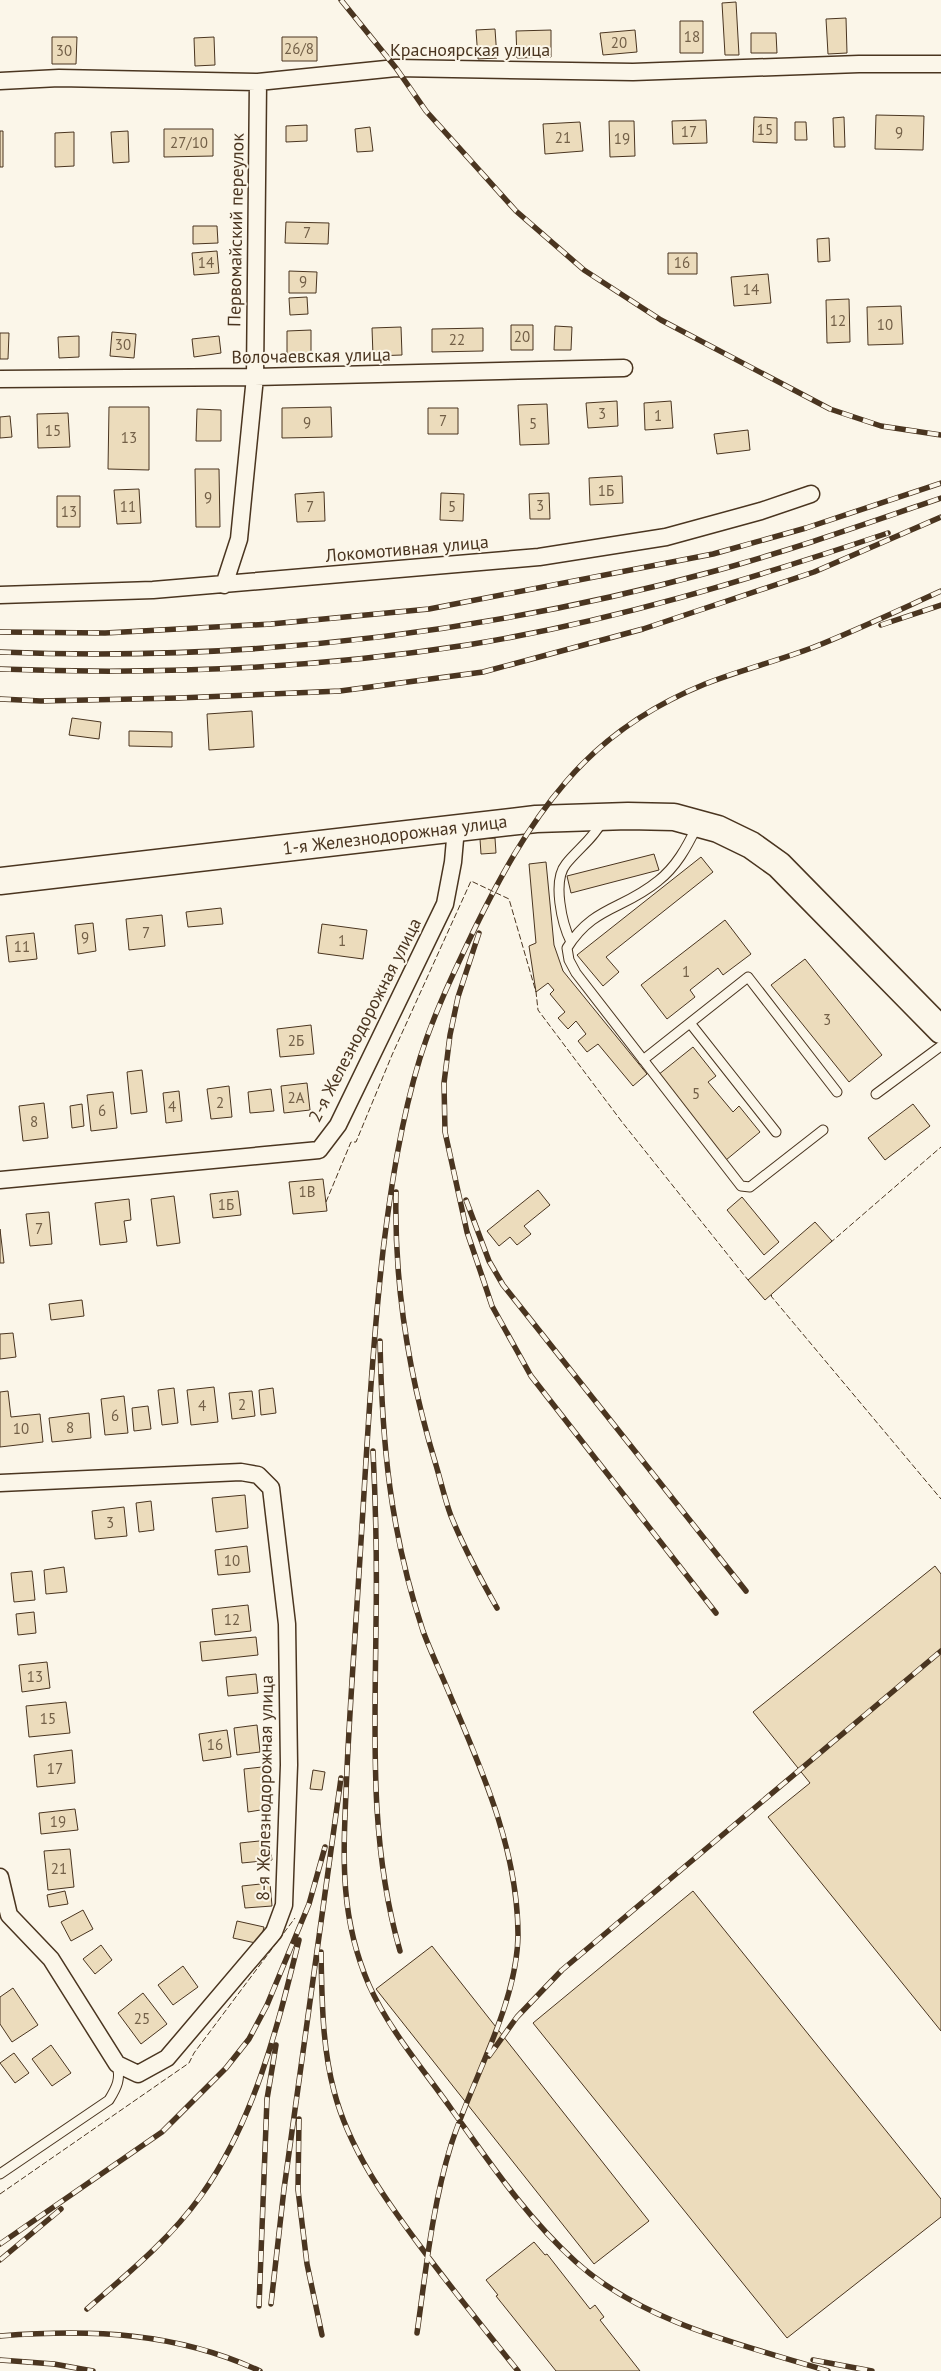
<svg xmlns="http://www.w3.org/2000/svg" width="941" height="2371" font-family="'PT Sans',sans-serif">
	<style>
		.building { fill: #ecdcbc; stroke: #4a3520 }
		.lines { fill: none; stroke-linecap: round; stroke-linejoin: round }
		.service-casing { stroke: #4a3520; stroke-width: 11 }
		.minor-casing { stroke: #4a3520; stroke-width: 19 }
		.primary-casing { stroke: #4a3520; stroke-width: 29 }
		.service { stroke: #fbf6e9; stroke-width: 9 }
		.minor { stroke: #fbf6e9; stroke-width: 16 }
		.primary { stroke: #fbf6e9; stroke-width: 26 }
		.rail-casing { stroke: #4a3520; stroke-width: 5.5 }
		.rail { stroke: #fbf6e9; stroke-width: 4; stroke-dasharray: 11; stroke-linecap: butt }
		.fence { stroke: #4a3520; stroke-width: 1; stroke-dasharray: 6 2.5; stroke-linecap: butt }
		.labels { text-anchor: middle; stroke-width: 4; stroke-linejoin: round; paint-order: stroke }
		.number-label { font-size: 15px; fill: #725f47 }
		.street-label { font-size: 18px; fill: #4a3520; stroke: #fbf6e9 }
	</style>
	<rect width="100%" height="100%" fill="#fbf6e9"/>
	<path class="building" d="M736,2L739,55H725L722,3Z
		M846,18L847,53L828,54L826,19Z
		M680,21H703V53H680Z
		M495,29L497,58L478,59L476,30Z
		M551,30V57L517,58L516,31Z
		M635,30L637,52L603,55L600,33Z
		M751,33H776L777,53H751Z
		M52,37H77L76,64H52Z
		M214,37L215,65L195,66L194,38Z
		M282,37H317V61H282Z
		M876,115L924,116L923,150L875,149Z
		M754,117L777,118V143L753,142Z
		M844,117L845,147H834L833,118Z
		M706,120L707,143L673,144L672,121Z
		M609,121H634L635,156L610,157Z
		M580,122L583,151L545,154L543,124Z
		M795,122H806L807,140H795Z
		M307,125V141L286,142V126Z
		M370,127L373,151L357,152L355,129Z
		M164,129H213V156L164,157Z
		M0,131H3V167H0Z
		M128,131L129,162L113,163L111,132Z
		M74,132V166L55,167V133Z
		M286,222L329,223L328,244L285,243Z
		M193,226H217L218,243L193,244Z
		M829,238L830,261L818,262L817,239Z
		M217,251L219,273L194,275L192,253Z
		M668,253H697V274H668Z
		M289,271L317,272L316,293H289Z
		M768,274L771,303L734,306L731,277Z
		M307,297L308,314L290,315L289,298Z
		M849,299L850,342L827,343L826,300Z
		M901,306L903,344L868,345L867,307Z
		M511,325H533V350H511Z
		M555,326L572,327L571,350H554Z
		M401,327L402,355L373,356L372,328Z
		M483,328V351L432,352V329Z
		M311,330V354H287V331Z
		M112,332L136,334L134,358L110,356Z
		M0,333H9L8,359H0Z
		M79,336V357L59,358L58,337Z
		M219,336L221,353L194,357L192,339Z
		M617,401L618,426L588,428L586,403Z
		M671,401L673,428L645,430L644,403Z
		M547,404L549,444L520,445L518,405Z
		M109,407H149V470L108,469Z
		M331,407L332,437L282,438V408Z
		M428,408H458V434H428Z
		M197,409L221,410V441H196Z
		M68,413L70,447L38,448L37,414Z
		M10,416L12,437L0,438V417Z
		M748,430L750,450L717,454L714,434Z
		M195,469H219L220,527H196Z
		M622,476L623,503L590,505L589,478Z
		M139,489L141,523L117,524L114,490Z
		M324,492L325,521L297,522L295,494Z
		M441,493L464,494L463,521L440,520Z
		M549,493L550,519H530L529,494Z
		M57,496H80V527H57Z
		M252,711L254,747L209,750L207,714Z
		M72,718L101,722L99,739L69,735Z
		M129,731L172,732V747L129,746Z
		M495,838L496,853L481,854L480,839Z
		M654,854L659,870L571,893L567,876Z
		M701,857L713,872L606,957L619,972L603,986L577,955Z
		M546,862L554,945L563,971L647,1074L633,1086L598,1044L587,1052L578,1041L586,1034L576,1021L568,1029L558,1018L565,1012L550,994L554,990L548,983L536,992L529,946L536,943L529,864Z
		M221,908L223,924L188,927L186,912Z
		M162,915L165,946L129,950L126,919Z
		M725,920L751,954L723,975L718,968L690,990L695,997L667,1019L641,985Z
		M93,923L96,951L78,954L75,925Z
		M322,924L367,930L363,959L318,953Z
		M34,933L37,959L9,962L6,936Z
		M805,959L882,1055L849,1082L771,985Z
		M311,1025L314,1054L280,1057L277,1029Z
		M693,1047L716,1076L708,1082L733,1112L739,1106L760,1132L726,1160L658,1075Z
		M142,1070L147,1112L131,1114L127,1072Z
		M307,1083L310,1110L284,1113L281,1086Z
		M229,1086L232,1117L211,1119L207,1089Z
		M271,1089L274,1111L250,1113L248,1092Z
		M179,1091L182,1121L166,1123L163,1093Z
		M113,1092L117,1128L91,1131L87,1095Z
		M44,1103L48,1138L23,1141L19,1106Z
		M82,1104L84,1126L72,1128L70,1106Z
		M913,1104L930,1126L885,1160L868,1138Z
		M323,1179L327,1211L293,1214L289,1182Z
		M538,1190L550,1205L524,1226L531,1234L517,1245L510,1237L499,1246L487,1231Z
		M238,1191L241,1215L213,1218L210,1194Z
		M174,1196L180,1243L157,1246L151,1199Z
		M742,1197L779,1242L764,1255L727,1210Z
		M129,1199L131,1220L124,1221L127,1242L100,1245L95,1203Z
		M49,1212L52,1244L30,1246L26,1214Z
		M815,1222L832,1241L765,1300L748,1280Z
		M0,1229L4,1263H0Z
		M82,1300L84,1316L51,1320L49,1304Z
		M13,1333L16,1357L0,1359V1334Z
		M214,1387L218,1422L191,1425L187,1390Z
		M174,1388L178,1423L162,1425L158,1390Z
		M273,1388L276,1413L261,1415L259,1390Z
		M8,1391L11,1417L40,1414L43,1442L0,1447V1392Z
		M252,1391L255,1416L232,1419L229,1393Z
		M124,1396L128,1433L105,1435L101,1399Z
		M148,1406L151,1429L134,1431L132,1408Z
		M89,1413L91,1438L52,1442L49,1418Z
		M245,1495L248,1528L216,1532L212,1498Z
		M151,1501L154,1530L139,1532L136,1503Z
		M124,1507L127,1536L95,1539L92,1511Z
		M247,1546L250,1572L218,1575L215,1550Z
		M935,1566L941,1574V2031L768,1817L810,1783L753,1712Z
		M64,1567L67,1592L46,1594L44,1570Z
		M32,1571L35,1600L14,1602L11,1573Z
		M248,1605L251,1631L215,1635L212,1609Z
		M34,1612L36,1633L18,1635L16,1614Z
		M256,1637L258,1655L202,1661L200,1642Z
		M47,1662L50,1688L22,1692L19,1665Z
		M256,1674L258,1693L228,1696L226,1677Z
		M66,1702L70,1733L29,1737L26,1706Z
		M257,1725L260,1752L237,1755L234,1728Z
		M227,1730L231,1757L203,1761L199,1734Z
		M72,1750L75,1783L37,1787L34,1755Z
		M262,1767L267,1809L248,1812L244,1769Z
		M313,1770L325,1772L322,1790L310,1789Z
		M75,1809L78,1830L41,1834L39,1813Z
		M269,1840L272,1860L242,1863L240,1843Z
		M70,1849L74,1887L48,1890L44,1851Z
		M270,1883L272,1906L245,1908L242,1886Z
		M65,1891L68,1904L49,1907L47,1895Z
		M693,1891L941,2199V2217L787,2338L533,2023Z
		M83,1910L93,1929L71,1941L61,1922Z
		M237,1921L264,1927L260,1944L233,1938Z
		M101,1945L112,1960L95,1974L83,1959Z
		M432,1946L649,2221L594,2264L376,1989Z
		M183,1966L198,1987L173,2005L158,1985Z
		M13,1988L38,2025L12,2042L0,2024V1997Z
		M143,1993L167,2024L141,2044L118,2013Z
		M51,2045L71,2073L52,2086L32,2059Z
		M14,2053L29,2073L15,2083L0,2063Z
		M534,2242L545,2255L547,2254L590,2309L595,2305L604,2317L600,2320L640,2371H556L496,2296L498,2295L486,2280Z"/>
	<g class="lines">
		<g class="service-casing">
			<path id="service" d="M697,826C687,847 676,867 658,881C623,910 593,906 567,948L569,960L576,973L741,1186L750,1187L823,1130
				M571,942C562,924 552,881 566,864C578,849 594,838 603,820
				M690,1023L776,1132
				M643,1060L748,977L837,1092
				M876,1094L941,1046
				M0,2174L109,2100C117,2087 121,2079 117,2064"/>
		</g>
		<g class="minor-casing">
			<path id="minor" d="M0,81L59,78L258,82L396,68L633,72L859,64H941
				M0,379L255,377L624,368
				M224,585L239,539L255,377L258,82
				M0,595L153,590L539,557L666,537L761,511L811,494
				M0,1180L319,1150L338,1125L445,904L453,862L456,828
				M0,1483L241,1472L258,1475L271,1488L287,1624L289,1765L284,1905L274,1932L167,2058L138,2074L117,2064L51,1959L9,1915L0,1877"/>
		</g>
		<g class="primary-casing">
			<path id="primary" d="M0,881L536,819L628,816L674,817L718,829L751,845L779,865L941,1030"/>
		</g>
		<use href="#service" class="service"/>
		<use href="#minor" class="minor"/>
		<use href="#primary" class="primary"/>
		<g class="rail-casing">
			<path id="rail" d="M341,0L396,68L426,111L516,211L584,270L661,320L830,409L881,426L941,435
				M881,625L941,605
				M0,632L105,633L271,624L429,609L713,554L806,528L941,483
				M0,652C242,662 478,635 711,572C789,551 865,524 941,498
				M0,669C156,675 312,669 467,645C611,622 751,579 888,533
				M0,699L41,701L179,698L340,691L483,672L643,629L814,572L941,517
				M479,933L458,997L450,1035L444,1083L445,1132L467,1232L483,1279L492,1306L531,1376L716,1613
				M396,1192C394,1284 409,1377 436,1465C441,1482 445,1500 451,1516C464,1548 480,1578 497,1608
				M466,1200L489,1261L503,1285L746,1591
				M380,1341C382,1444 390,1531 423,1631C430,1650 439,1669 447,1688C480,1766 518,1848 518,1935C517,2005 472,2079 451,2145C432,2207 426,2270 417,2333
				M373,1451C376,1509 377,1567 376,1625C375,1736 369,1843 400,1951
				M321,1952C322,1999 322,2046 334,2091C349,2149 385,2199 420,2246C452,2289 485,2330 518,2371
				M489,2056L517,2017L562,1970L941,1651
				M299,2119L298,2190L307,2264L322,2335
				M0,2244L162,2132L226,2068L249,2039L267,2005L309,1904L325,1847
				M0,2260L61,2209
				M271,2304L284,2189L341,1778
				M259,2306L267,2099L276,2045
				M87,2309C127,2274 169,2240 200,2197C254,2122 277,2029 299,1940
				M0,2336C92,2329 176,2332 260,2371
				M0,2360L54,2364L93,2371
				M813,2360L872,2371
				M828,2371C743,2345 644,2323 576,2262C527,2218 490,2163 452,2110C424,2070 389,2030 369,1985C337,1911 344,1847 347,1769C350,1704 355,1638 359,1573C366,1466 371,1358 383,1251C391,1186 401,1120 420,1058C434,1013 454,972 474,930C499,879 527,827 565,783C602,739 651,706 705,684C740,670 778,661 814,647C857,630 899,610 941,591"/>
		</g>
		<use href="#rail" class="rail"/>
		<path class="fence" d="M326,1202L351,1142H356L392,1055L471,881L509,899L536,992L538,1010L622,1122L748,1280
			M830,1243L941,1147
			M772,1295L771,1296L941,1499
			M0,2194L189,2063L194,2053L295,1918"/>
	</g>
	<g class="labels">
		<g class="number-label">
			<text x="692" y="42">18</text>
			<text x="619" y="48">20</text>
			<text x="299" y="54">26/8</text>
			<text x="64" y="56">30</text>
			<text x="765" y="135">15</text>
			<text x="689" y="137">17</text>
			<text x="899" y="138">9</text>
			<text x="563" y="143">21</text>
			<text x="622" y="144">19</text>
			<text x="189" y="148">27/10</text>
			<text x="307" y="238">7</text>
			<text x="206" y="268">14</text>
			<text x="682" y="268">16</text>
			<text x="303" y="287">9</text>
			<text x="751" y="295">14</text>
			<text x="838" y="326">12</text>
			<text x="885" y="330">10</text>
			<text x="522" y="342">20</text>
			<text x="457" y="345">22</text>
			<text x="123" y="350">30</text>
			<text x="602" y="419">3</text>
			<text x="658" y="421">1</text>
			<text x="443" y="426">7</text>
			<text x="307" y="428">9</text>
			<text x="533" y="429">5</text>
			<text x="53" y="436">15</text>
			<text x="129" y="443">13</text>
			<text x="606" y="496">1Б</text>
			<text x="208" y="503">9</text>
			<text x="540" y="511">3</text>
			<text x="128" y="512">11</text>
			<text x="310" y="512">7</text>
			<text x="452" y="512">5</text>
			<text x="69" y="517">13</text>
			<text x="146" y="938">7</text>
			<text x="85" y="943">9</text>
			<text x="342" y="946">1</text>
			<text x="22" y="952">11</text>
			<text x="686" y="977">1</text>
			<text x="827" y="1025">3</text>
			<text x="296" y="1046">2Б</text>
			<text x="696" y="1099">5</text>
			<text x="296" y="1103">2А</text>
			<text x="220" y="1108">2</text>
			<text x="172" y="1112">4</text>
			<text x="102" y="1116">6</text>
			<text x="34" y="1127">8</text>
			<text x="307" y="1197">1В</text>
			<text x="226" y="1210">1Б</text>
			<text x="39" y="1234">7</text>
			<text x="242" y="1410">2</text>
			<text x="202" y="1411">4</text>
			<text x="115" y="1421">6</text>
			<text x="70" y="1433">8</text>
			<text x="21" y="1434">10</text>
			<text x="110" y="1528">3</text>
			<text x="232" y="1566">10</text>
			<text x="232" y="1625">12</text>
			<text x="35" y="1682">13</text>
			<text x="48" y="1724">15</text>
			<text x="215" y="1750">16</text>
			<text x="55" y="1774">17</text>
			<text x="58" y="1827">19</text>
			<text x="59" y="1874">21</text>
			<text x="142" y="2024">25</text>
		</g>
		<g class="street-label">
			<text x="470" y="56">Красноярская улица</text>
			<text transform="translate(236 230) rotate(-89)" y="6">Первомайский переулок</text>
			<text transform="translate(311 356) rotate(-1)" y="6">Волочаевская улица</text>
			<text transform="translate(407 549) rotate(-5)" y="6">Локомотивная улица</text>
			<text transform="translate(395 835) rotate(-7)" y="6">1-я Железнодорожная улица</text>
			<text transform="translate(365 1020) rotate(-63)" y="6">2-я Железнодорожная улица</text>
			<text transform="translate(265 1788) rotate(-89)" y="6">8-я Железнодорожная улица</text>
		</g>
	</g>
</svg>
